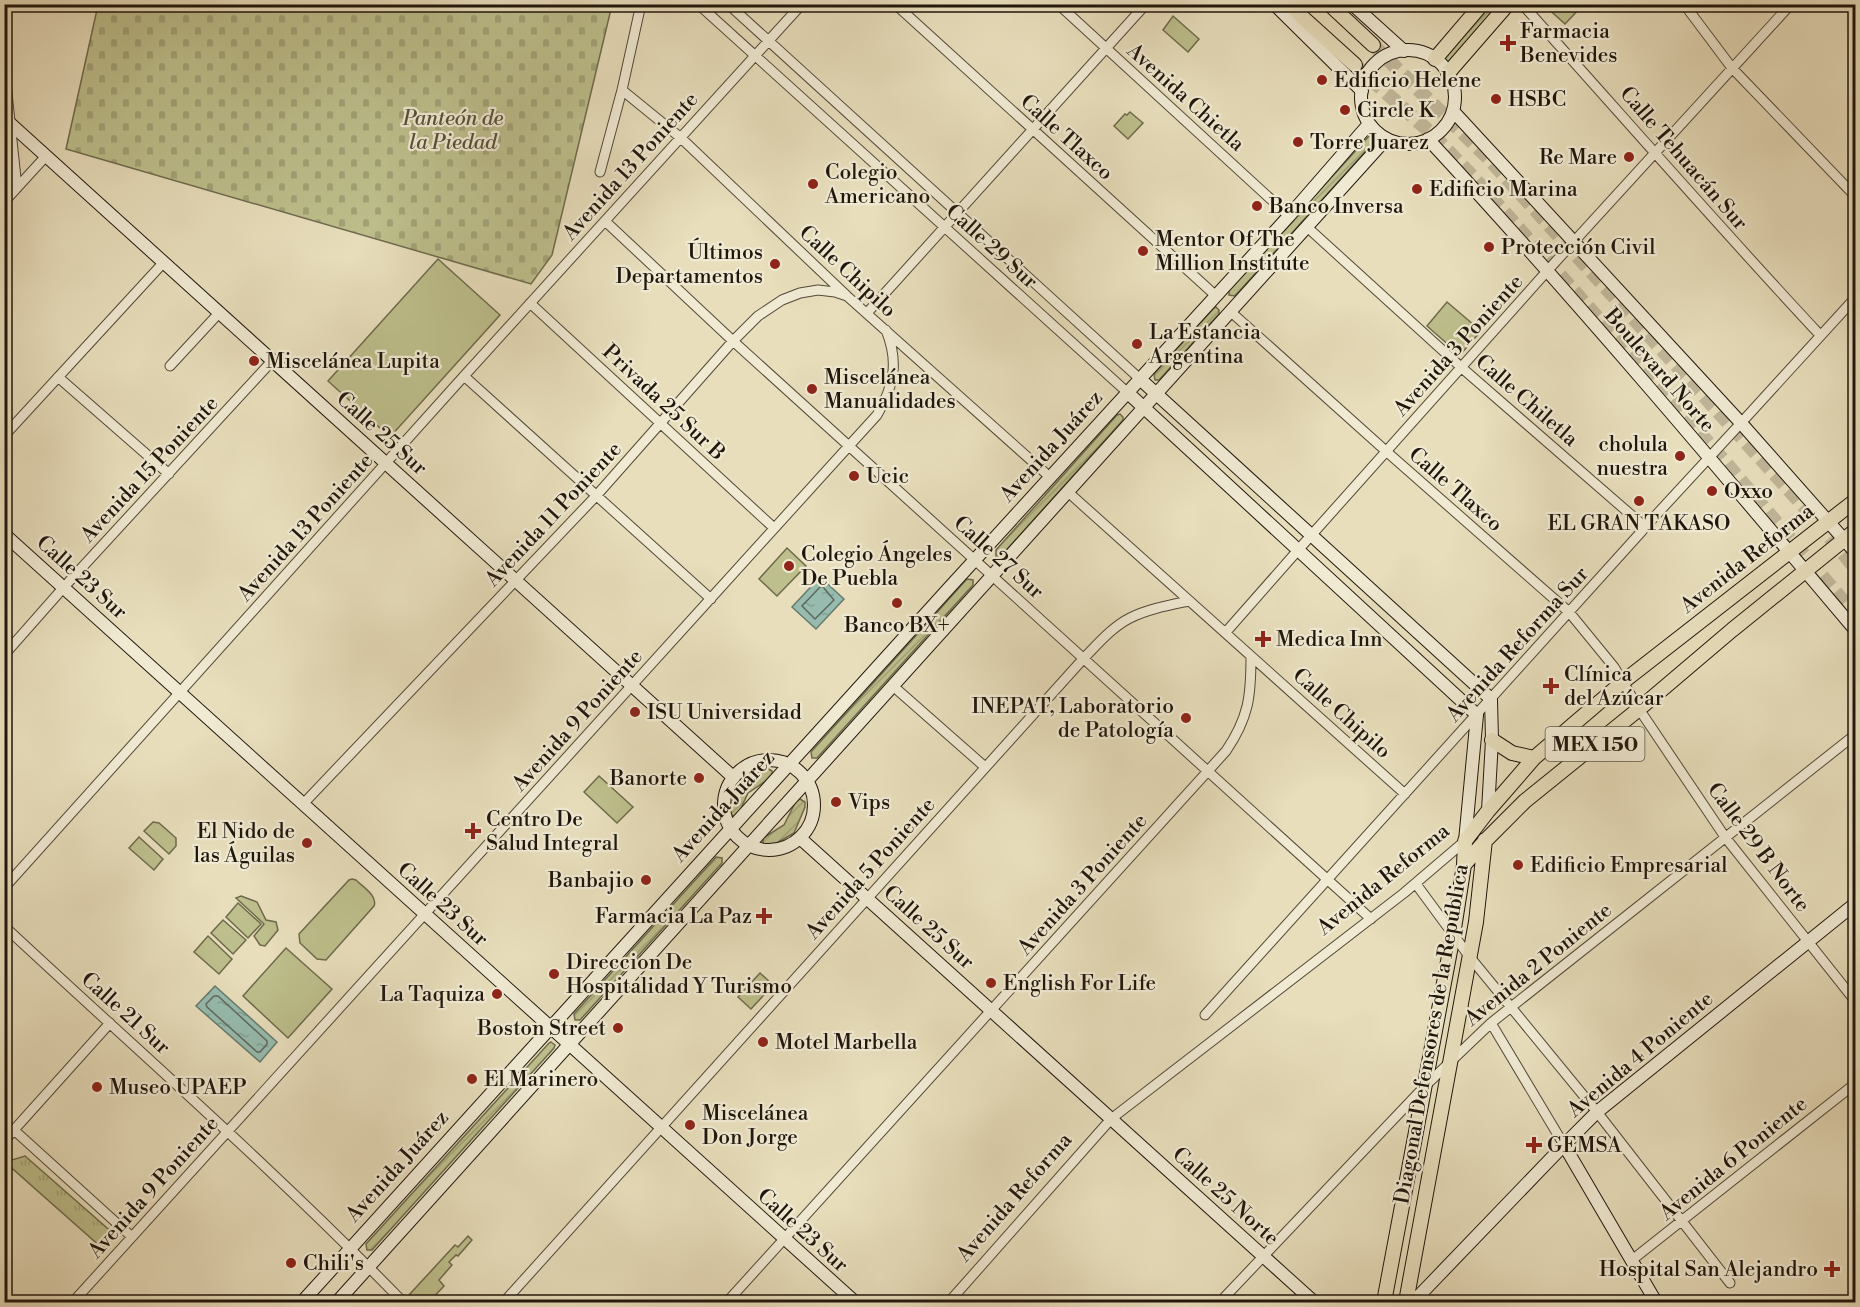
<svg xmlns="http://www.w3.org/2000/svg" width="1860" height="1307" font-family="'Libre Bodoni',serif">
	<style>
		.grass { fill: #bdbf8c; stroke: #6e6a4c; stroke-width: 1.5 }
		.cemetery { fill: url(#cemetery-stones); stroke: #6e6a4c; stroke-width: 1.5 }
		.park { fill: url(#park-tufts); stroke: #6e6a4c; stroke-width: 1.5 }
		.garden { fill: url(#garden-furrows); stroke: #6e6a4c; stroke-width: 1.5 }
		.water { fill: url(#water-ripples); stroke: #677a6e; stroke-width: 1.5 }
		.lines { fill: none; stroke-linecap: round; stroke-linejoin: round }
		.shore { stroke: #5c695e; stroke-width: 1.5 }
		.primary-tunnel { stroke: #c0b699; stroke-width: 14; stroke-dasharray: 14 7; stroke-linecap: butt }
		.street-casing { stroke: #524838; stroke-width: 11 }
		.secondary-casing { stroke: #20160c; stroke-width: 14 }
		.primary-casing { stroke: #20160c; stroke-width: 16 }
		.street { stroke: #f0ead3; stroke-width: 9 }
		.secondary { stroke: #f0ead3; stroke-width: 12 }
		.primary { stroke: #e8debc; stroke-width: 14 }
		.poi-dot { fill: #8f2418; stroke: #f0ead3; stroke-width: 2 }
		.labels { text-anchor: middle; stroke-width: 4.5; stroke-linejoin: round; paint-order: stroke }
		.shield { fill: #f0ead3; stroke: #5e5648; stroke-width: 1.5 }
		.shield-label { font-size: 20px; font-weight: bold; fill: #20160c }
		.poi-label { font-size: 21px; fill: #20160c; stroke: #f0ead3; text-anchor: start }
		.street-label { font-size: 21px; fill: #20160c; stroke: #f0ead3 }
		.park-label { font-size: 21px; font-style: italic; fill: #575139; stroke: #f0ead3 }
	</style>
	<defs>
		<pattern id="cemetery-stones" width="16" height="16" patternUnits="userSpaceOnUse" patternTransform="scale(1.5)"><rect width="16" height="16" fill="#bdbf8c"/><path d="M2 7V4a2 2 0 0 1 4 0v3zM10 15v-3a2 2 0 0 1 4 0v3z" fill="#a2a378"/></pattern>
		<pattern id="park-tufts" width="24" height="20" patternUnits="userSpaceOnUse" patternTransform="scale(1.5)"><rect width="24" height="20" fill="#bdbf8c"/><path d="M3 7l-1-3M5 7V3M7 7l1-3M15 17l-1-3M17 17v-4M19 17l1-3" fill="none" stroke="#a2a378"/></pattern>
		<pattern id="garden-furrows" width="10" height="10" patternUnits="userSpaceOnUse" patternTransform="scale(1.5)"><rect width="10" height="10" fill="#bdbf8c"/><path d="M-1 1l2-2M0 10L10 0M9 11l2-2" fill="none" stroke="#a2a378"/></pattern>
		<pattern id="water-ripples" width="26" height="14" patternUnits="userSpaceOnUse" patternTransform="scale(1.5)"><rect width="26" height="14" fill="#97bcaf"/><path d="M2 4q2-2 4 0t4 0M15 11q2-2 4 0t4 0" fill="none" stroke="#82a195"/></pattern>
	</defs>
	<rect width="100%" height="100%" fill="#e8debc"/>
	<filter id="stains"><feTurbulence type="fractalNoise" baseFrequency=".00333" numOctaves="4"/><feColorMatrix values="0 0 0 0 .2 0 0 0 0 .09 0 0 0 0 .02 0 0 0 .5 -.17"/></filter>
	<radialGradient id="worn" r=".72"><stop offset=".6" stop-color="#630" stop-opacity="0"/><stop offset="1" stop-color="#630" stop-opacity=".3"/></radialGradient>
	<path class="grass" d="M1544,5H1583L1565,24Z
		M1173,16L1199,39L1188,52L1163,30Z
		M1130,112L1143,123L1128,139L1114,126L1125,114L1127,115Z
		M438,259L500,315L390,437L328,381Z
		M1447,302L1481,331L1460,355L1427,326Z
		M787,548L806,566L777,596L759,579Z
		M599,776L633,807L617,823L584,792Z
		M153,822L159,823L176,838V846L169,854L144,831Z
		M139,837L163,859L154,870L129,848Z
		M352,879L356,880C363,887 378,896 374,906L326,960L317,959L300,943L299,934L349,880Z
		M241,896L257,902L266,920L276,922L278,930L265,946L260,945L254,936L264,924L236,898Z
		M238,903L261,924L248,938L226,917Z
		M223,920L246,940L233,954L211,933Z
		M208,936L232,959L219,974L194,952Z
		M286,948L332,989L288,1038L243,996Z
		M760,973L773,985L751,1009L738,997Z
		M468,1236L472,1240L458,1256L456,1255L449,1262L452,1265L439,1280L444,1286L429,1302H417L409,1295L455,1245L458,1247Z"/>
	<path class="cemetery" d="M98,5H612L552,255L531,284L66,149Z"/>
	<path class="park" d="M25,1156L115,1235L102,1248L5,1162Z"/>
	<path class="garden" d="M1490,5H1501L1448,63L1442,62L1443,57Z
		M1369,136L1374,137V142L1235,296L1229,295V290Z
		M1216,307L1219,310V314L1159,380H1155L1154,374L1214,308Z
		M1120,414L1123,417V420L1001,556H996V550L1117,415Z
		M967,579L973,580V585L817,758H812L811,752Z
		M767,768L772,771V777L748,793L738,815L735,817L730,814L728,811L740,783Z
		M800,799L805,802V807L794,833L770,847L766,848L763,846V838L784,825L796,801Z
		M716,857L722,858V863L580,1020H575L574,1014Z
		M551,1042L555,1045L554,1048L372,1250H367L366,1244L549,1043Z"/>
	<path class="water" d="M820,577L844,599L816,629L792,607Z
		M215,986L277,1042L260,1062L196,1006Z"/>
	<g class="lines">
		<path class="shore" d="M820,587H823L834,600L815,619L802,606Z
			M214,996H218L267,1041V1044L260,1052H257L207,1007L206,1004Z"/>
		<path class="primary-tunnel" d="M1373,45L1489,159L1807,510L1856,569
			M1355,65L1431,133L1475,179L1715,450L1856,616"/>
		<g class="street-casing">
			<path id="street" d="M698,4L1128,393
				M728,4L1140,379
				M895,4L1215,295
				M1058,4L1289,216
				M1522,4C1621,114 1719,227 1820,335
				M1684,4L1732,68L1856,197
				M4,64L17,188
				M622,90L681,138L847,296L1051,478
				M600,172L622,90L641,4
				M4,202L46,156
				M605,221L733,341L1371,919
				M1307,227L1462,368L1645,527
				M530,303L774,528
				M1231,312L1387,452L1569,612L1614,667L1639,709L1725,837L1856,1002
				M867,313L1146,4
				M170,366L219,313
				M464,376L711,599
				M58,377L169,474
				M4,436L164,262
				M1068,492L1405,794
				M1226,632L1299,549L1548,270L1791,4
				M4,655L64,587L272,361
				M893,686L985,767
				M304,803L596,496L733,341L758,316L782,300L800,293L818,290L835,292L847,296
				M1416,884L1469,956L1597,1112L1730,1283
				M4,888L464,376L802,4
				M4,926C138,1051 276,1171 403,1302
				M1205,1015L1642,531L1645,527L1741,423L1856,297
				M1491,1023L1564,1145
				M14,1130L132,1237
				M4,1141L110,1023
				M1632,1260L1856,1083
				M73,1302L877,415C894,386 899,362 886,330
				M504,1302L1084,658C1098,644 1112,627 1130,618C1148,609 1170,605 1189,601
				M727,1302L1226,751C1249,717 1251,696 1251,656
				M949,1302L1111,1119L1404,893L1465,841
				M1220,1302L1425,1086L1491,1023L1856,734"/>
		</g>
		<g class="secondary-casing">
			<path id="secondary" d="M1274,4L1362,91
				M1352,4L1404,51
				M1361 97a47 47 0 1 1 94 0a47 47 0 1 1-94 0Z
				M1453,111L1741,423L1856,553
				M4,118L733,777
				M1428,139C1576,299 1716,465 1856,631
				M1140,379L1491,699L1492,740L1488,811
				M1128,393L1477,715L1465,841
				M4,534L855,1302
				M724 805a45 45 0 1 1 90 0a45 45 0 1 1-90 0Z
				M800,838L1314,1302
				M1564,1145L1656,1302
				M302,1302L949,588L1289,216L1369,124
				M337,1302L1386,139
				M1413,1302L1564,1145L1597,1112L1856,903"/>
		</g>
		<g class="primary-casing">
			<path id="primary" d="M1291,4L1302,17L1355,65
				M1329,4L1373,45
				M1435,59L1482,4
				M1448,73L1508,4
				M1492,740L1512,753L1534,758
				M1464,865L1485,841L1525,801L1639,709L1732,630L1856,530
				M1384,1302L1453,935L1464,865L1465,841L1488,811L1534,758L1624,681L1856,500
				M1406,1302L1476,922L1485,840"/>
		</g>
		<use href="#street" class="street"/>
		<use href="#secondary" class="secondary"/>
		<use href="#primary" class="primary"/>
	</g>
	<g class="poi-dot">
		<path d="M1505 34h6v6h6v6h-6v6h-6v-6h-6v-6h6z"/>
		<circle cx="1322" cy="80" r="6"/>
		<circle cx="1496" cy="99" r="6"/>
		<circle cx="1345" cy="110" r="6"/>
		<circle cx="1298" cy="142" r="6"/>
		<circle cx="1629" cy="157" r="6"/>
		<circle cx="813" cy="184" r="6"/>
		<circle cx="1417" cy="189" r="6"/>
		<circle cx="1257" cy="206" r="6"/>
		<circle cx="1489" cy="247" r="6"/>
		<circle cx="1143" cy="251" r="6"/>
		<circle cx="775" cy="264" r="6"/>
		<circle cx="1137" cy="344" r="6"/>
		<circle cx="254" cy="361" r="6"/>
		<circle cx="812" cy="389" r="6"/>
		<circle cx="1680" cy="456" r="6"/>
		<circle cx="854" cy="476" r="6"/>
		<circle cx="1712" cy="491" r="6"/>
		<circle cx="1639" cy="501" r="6"/>
		<circle cx="789" cy="566" r="6"/>
		<circle cx="897" cy="603" r="6"/>
		<path d="M1260 630h6v6h6v6h-6v6h-6v-6h-6v-6h6z"/>
		<path d="M1548 677h6v6h6v6h-6v6h-6v-6h-6v-6h6z"/>
		<circle cx="635" cy="712" r="6"/>
		<circle cx="1186" cy="718" r="6"/>
		<circle cx="699" cy="778" r="6"/>
		<circle cx="836" cy="802" r="6"/>
		<path d="M470 822h6v6h6v6h-6v6h-6v-6h-6v-6h6z"/>
		<circle cx="307" cy="843" r="6"/>
		<circle cx="1518" cy="865" r="6"/>
		<circle cx="646" cy="880" r="6"/>
		<path d="M761 907h6v6h6v6h-6v6h-6v-6h-6v-6h6z"/>
		<circle cx="554" cy="974" r="6"/>
		<circle cx="991" cy="983" r="6"/>
		<circle cx="497" cy="994" r="6"/>
		<circle cx="618" cy="1028" r="6"/>
		<circle cx="763" cy="1042" r="6"/>
		<circle cx="472" cy="1079" r="6"/>
		<circle cx="97" cy="1087" r="6"/>
		<circle cx="690" cy="1125" r="6"/>
		<path d="M1531 1136h6v6h6v6h-6v6h-6v-6h-6v-6h6z"/>
		<circle cx="291" cy="1263" r="6"/>
		<path d="M1829 1260h6v6h6v6h-6v6h-6v-6h-6v-6h6z"/>
	</g>
	<g class="labels">
		<rect class="shield" x="1545.5" y="727" width="99" height="34" rx="4.5"/>
		<g class="shield-label">
			<text x="1595" y="751">MEX 150</text>
		</g>
		<g class="poi-label">
			<text x="1520" y="38">Farmacia<tspan x="1520" dy="24">Benevides</tspan></text>
			<text x="1334" y="87">Edificio Helene</text>
			<text x="1508" y="106">HSBC</text>
			<text x="1357" y="117">Circle K</text>
			<text x="1310" y="149">Torre Juarez</text>
			<text x="1617" y="164" text-anchor="end">Re Mare</text>
			<text x="825" y="179">Colegio<tspan x="825" dy="24">Americano</tspan></text>
			<text x="1429" y="196">Edificio Marina</text>
			<text x="1269" y="213">Banco Inversa</text>
			<text x="1155" y="246">Mentor Of The<tspan x="1155" dy="24">Million Institute</tspan></text>
			<text x="1501" y="254">Protección Civil</text>
			<text x="763" y="259" text-anchor="end">Últimos<tspan x="763" dy="24">Departamentos</tspan></text>
			<text x="1149" y="339">La Estancia<tspan x="1149" dy="24">Argentina</tspan></text>
			<text x="266" y="368">Miscelánea Lupita</text>
			<text x="824" y="384">Miscelánea<tspan x="824" dy="24">Manualidades</tspan></text>
			<text x="1668" y="451" text-anchor="end">cholula<tspan x="1668" dy="24">nuestra</tspan></text>
			<text x="866" y="483">Ucic</text>
			<text x="1724" y="498">Oxxo</text>
			<text x="1639" y="530" text-anchor="middle">EL GRAN TAKASO</text>
			<text x="801" y="561">Colegio Ángeles<tspan x="801" dy="24">De Puebla</tspan></text>
			<text x="897" y="632" text-anchor="middle">Banco BX+</text>
			<text x="1276" y="646">Medica Inn</text>
			<text x="1564" y="681">Clínica<tspan x="1564" dy="24">del Azúcar</tspan></text>
			<text x="1174" y="713" text-anchor="end">INEPAT, Laboratorio<tspan x="1174" dy="24">de Patología</tspan></text>
			<text x="647" y="719">ISU Universidad</text>
			<text x="687" y="785" text-anchor="end">Banorte</text>
			<text x="848" y="809">Vips</text>
			<text x="486" y="826">Centro De<tspan x="486" dy="24">Salud Integral</tspan></text>
			<text x="295" y="838" text-anchor="end">El Nido de<tspan x="295" dy="24">las Águilas</tspan></text>
			<text x="1530" y="872">Edificio Empresarial</text>
			<text x="634" y="887" text-anchor="end">Banbajio</text>
			<text x="752" y="923" text-anchor="end">Farmacia La Paz</text>
			<text x="566" y="969">Direccion De<tspan x="566" dy="24">Hospitalidad Y Turismo</tspan></text>
			<text x="1003" y="990">English For Life</text>
			<text x="485" y="1001" text-anchor="end">La Taquiza</text>
			<text x="606" y="1035" text-anchor="end">Boston Street</text>
			<text x="775" y="1049">Motel Marbella</text>
			<text x="484" y="1086">El Marinero</text>
			<text x="109" y="1094">Museo UPAEP</text>
			<text x="702" y="1120">Miscelánea<tspan x="702" dy="24">Don Jorge</tspan></text>
			<text x="1547" y="1152">GEMSA</text>
			<text x="303" y="1270">Chili's</text>
			<text x="1818" y="1276" text-anchor="end">Hospital San Alejandro</text>
		</g>
		<g class="street-label">
			<text transform="translate(1186 97) rotate(42)" y="7">Avenida Chietla</text>
			<text transform="translate(1067 137) rotate(42)" y="7">Calle Tlaxco</text>
			<text transform="translate(1684 158) rotate(49)" y="7">Calle Tehuacán Sur</text>
			<text transform="translate(630 166) rotate(-48)" y="7">Avenida 13 Poniente</text>
			<text transform="translate(992 246) rotate(42)" y="7">Calle 29 Sur</text>
			<text transform="translate(848 271) rotate(43)" y="7">Calle Chipilo</text>
			<text transform="translate(1458 345) rotate(-48)" y="7">Avenida 3 Poniente</text>
			<text transform="translate(1660 370) rotate(49)" y="7">Boulevard Norte</text>
			<text transform="translate(1527 400) rotate(41)" y="7">Calle Chiletla</text>
			<text transform="translate(664 402) rotate(43)" y="7">Privada 25 Sur B</text>
			<text transform="translate(382 433) rotate(42)" y="7">Calle 25 Sur</text>
			<text transform="translate(1051 446) rotate(-48)" y="7">Avenida Juárez</text>
			<text transform="translate(149 469) rotate(-47)" y="7">Avenida 15 Poniente</text>
			<text transform="translate(1456 489) rotate(41)" y="7">Calle Tlaxco</text>
			<text transform="translate(553 514) rotate(-47)" y="7">Avenida 11 Poniente</text>
			<text transform="translate(305 527) rotate(-48)" y="7">Avenida 13 Poniente</text>
			<text transform="translate(999 557) rotate(42)" y="7">Calle 27 Sur</text>
			<text transform="translate(1747 558) rotate(-38)" y="7">Avenida Reforma</text>
			<text transform="translate(82 577) rotate(42)" y="7">Calle 23 Sur</text>
			<text transform="translate(1517 644) rotate(-48)" y="7">Avenida Reforma Sur</text>
			<text transform="translate(1342 713) rotate(42)" y="7">Calle Chipilo</text>
			<text transform="translate(577 720) rotate(-48)" y="7">Avenida 9 Poniente</text>
			<text transform="translate(723 806) rotate(-48)" y="7">Avenida Juárez</text>
			<text transform="translate(1759 847) rotate(53)" y="7">Calle 29 B Norte</text>
			<text transform="translate(870 868) rotate(-48)" y="7">Avenida 5 Poniente</text>
			<text transform="translate(1383 879) rotate(-39)" y="7">Avenida Reforma</text>
			<text transform="translate(1082 884) rotate(-48)" y="7">Avenida 3 Poniente</text>
			<text transform="translate(443 904) rotate(42)" y="7">Calle 23 Sur</text>
			<text transform="translate(929 927) rotate(42)" y="7">Calle 25 Sur</text>
			<text transform="translate(1538 964) rotate(-39)" y="7">Avenida 2 Poniente</text>
			<text transform="translate(126 1013) rotate(42)" y="7">Calle 21 Sur</text>
			<text transform="translate(1431 1034) rotate(-80)" y="7">Diagonal Defensores de la República</text>
			<text transform="translate(1640 1054) rotate(-40)" y="7">Avenida 4 Poniente</text>
			<text transform="translate(1733 1158) rotate(-39)" y="7">Avenida 6 Poniente</text>
			<text transform="translate(397 1166) rotate(-48)" y="7">Avenida Juárez</text>
			<text transform="translate(153 1187) rotate(-48)" y="7">Avenida 9 Poniente</text>
			<text transform="translate(1226 1196) rotate(42)" y="7">Calle 25 Norte</text>
			<text transform="translate(1014 1197) rotate(-49)" y="7">Avenida Reforma</text>
			<text transform="translate(803 1230) rotate(42)" y="7">Calle 23 Sur</text>
		</g>
		<g class="park-label">
			<text x="453" y="125">Panteón de<tspan x="453" dy="24">la Piedad</tspan></text>
		</g>
	</g>
	<rect width="1860" height="1307" fill="none" stroke="#e8debc" stroke-width="24"/>
	<rect x="6" y="6" width="1848" height="1295" fill="none" stroke="#20160c" stroke-width="3"/>
	<rect x="12" y="12" width="1836" height="1283" fill="none" stroke="#20160c" stroke-width="1.5"/>
	<rect width="100%" height="100%" filter="url(#stains)"/>
	<rect width="100%" height="100%" fill="url(#worn)"/>
</svg>
